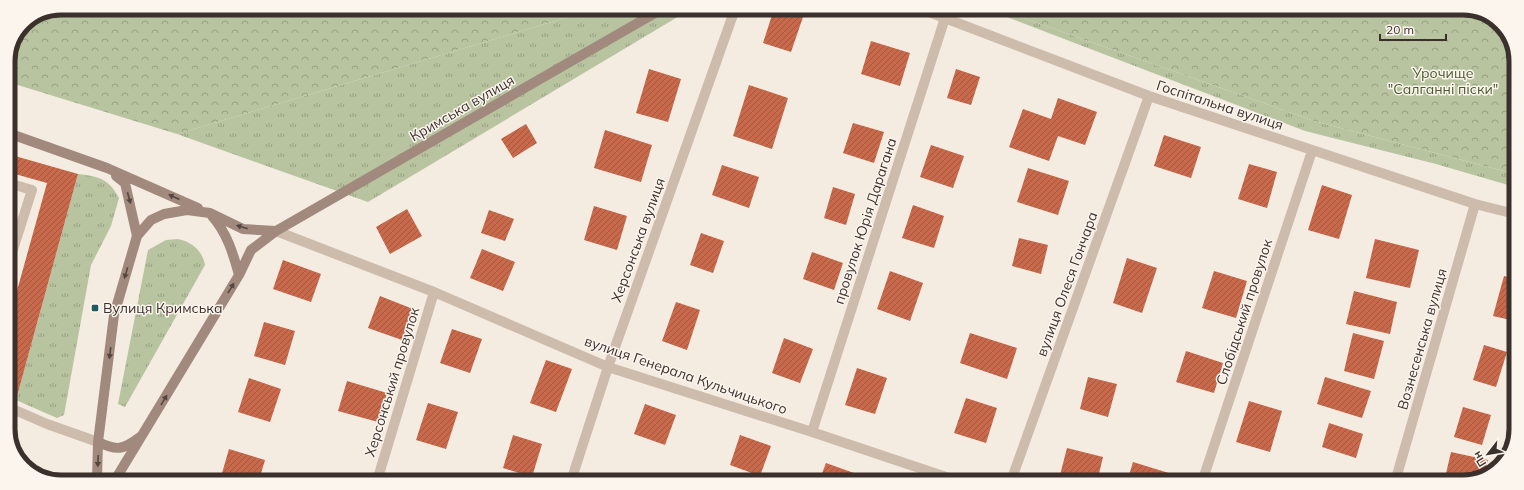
<svg xmlns="http://www.w3.org/2000/svg" width="1524" height="490" font-family="Mulish,sans-serif">
	<style>
		.grass { fill: url(#grass-tufts) }
		.forest { fill: url(#forest-crowns) }
		.building { fill: url(#building-hatch) }
		.lines { fill: none; stroke-linecap: round; stroke-linejoin: round }
		.lane { stroke: #cdbbac; stroke-width: 10 }
		.street { stroke: #cdbbac; stroke-width: 10 }
		.secondary { stroke: #a18a7d; stroke-width: 10 }
		.oneway { fill: #544640 }
		.poi-dot { fill: #1f5a5e; stroke: #fbf5ee; stroke-width: 1.5 }
		.labels { text-anchor: middle; stroke-width: 3; stroke-linejoin: round; paint-order: stroke }
		.park-label { font-size: 14px; fill: #4a5a2e; stroke: #fbf5ee }
		.street-label { font-size: 14px; fill: #3b302b; stroke: #fbf5ee }
		.poi-label { font-size: 14px; fill: #3b302b; stroke: #fbf5ee; text-anchor: start }
		.rim { fill: none; stroke: #3b302b; stroke-width: 5 }
	</style>
	<defs>
		<pattern id="grass-tufts" width="24" height="20" patternUnits="userSpaceOnUse"><rect width="24" height="20" fill="#b8c4a0"/><path d="M3 7l-1-3M5 7V3M7 7l1-3M15 17l-1-3M17 17v-4M19 17l1-3" fill="none" stroke="#97a083"/></pattern>
		<pattern id="forest-crowns" width="20" height="18" patternUnits="userSpaceOnUse"><rect width="20" height="18" fill="#b8c4a0"/><path d="M2 6a3 3 0 1 1 6 0M12 15a3 3 0 1 1 6 0" fill="none" stroke="#97a083"/></pattern>
		<pattern id="building-hatch" width="6" height="6" patternUnits="userSpaceOnUse"><rect width="6" height="6" fill="#c8694b"/><path d="M-1 1l2-2M0 6l6-6M5 7l2-2" fill="none" stroke="#a4573f"/></pattern>
	</defs>
	<rect width="100%" height="100%" fill="#f4ebe1"/>
	<path class="grass" d="M595,9H691L368,202L177,134Z
		M986,9H998L1314,121L1515,174V187L1436,164L1305,131Z
		M78,174C100,177 108,178 119,198L111,226L91,265L64,415L57,418L16,400Z
		M178,239C192,242 202,250 205,265L125,407L118,404L148,250L166,240Z"/>
	<path class="forest" d="M61,8L595,9L177,134L8,82V61L24,23Z
		M998,9L1477,10L1503,26L1516,57L1515,174L1314,121Z"/>
	<path class="building" d="M774,9H780L803,17L791,52L763,43Z
		M871,41L910,53L900,86L861,74Z
		M649,69L681,79L668,122L636,113Z
		M956,69L980,77L971,105L947,98Z
		M749,85L788,98L772,149L733,136Z
		M1058,98L1097,112L1085,145L1058,136L1049,161L1009,147L1023,109L1051,119Z
		M853,123L884,132L874,163L843,153Z
		M526,124L537,143L513,158L501,139Z
		M605,130L652,145L641,182L594,168Z
		M1164,135L1201,147L1191,178L1154,166Z
		M931,145L964,156L953,188L920,177Z
		M8,154L78,174L16,400L8,397V323L47,183L8,172Z
		M1249,164L1277,172L1267,208L1238,199Z
		M722,165L759,177L749,208L712,195Z
		M1028,168L1069,181L1058,215L1017,202Z
		M1322,185L1352,195L1339,239L1308,230Z
		M833,187L855,194L846,225L824,218Z
		M913,205L944,216L934,248L902,238Z
		M594,206L627,216L617,250L584,240Z
		M407,209L422,236L390,254L376,227Z
		M489,210L514,219L505,241L481,233Z
		M701,233L724,241L713,273L690,265Z
		M1019,238L1048,245L1041,274L1012,266Z
		M1375,239L1419,250L1410,288L1366,278Z
		M482,249L515,262L503,291L470,278Z
		M812,252L843,263L834,290L803,279Z
		M1127,258L1157,268L1142,313L1113,303Z
		M283,260L321,274L311,302L273,289Z
		M890,271L923,283L910,321L877,309Z
		M1214,271L1247,281L1236,318L1202,308Z
		M1504,276L1515,279V321L1493,316Z
		M1354,291L1397,302L1390,334L1346,324Z
		M380,296L413,309L402,340L368,328Z
		M676,302L700,310L687,350L662,341Z
		M264,322L295,331L285,365L254,356Z
		M452,329L482,339L470,373L440,363Z
		M970,333L1017,348L1007,379L960,363Z
		M1353,333L1384,341L1374,379L1344,371Z
		M784,338L813,349L800,383L772,373Z
		M1484,345L1507,352L1496,387L1473,380Z
		M1186,351L1223,363L1214,393L1176,382Z
		M546,360L572,369L556,412L530,403Z
		M857,368L887,378L875,414L845,405Z
		M1088,377L1117,384L1108,417L1080,409Z
		M1325,377L1371,391L1362,418L1317,404Z
		M249,378L281,389L270,422L238,412Z
		M347,381L387,393L378,422L338,411Z
		M966,398L997,408L986,443L954,433Z
		M1249,401L1282,411L1270,452L1236,442Z
		M428,403L458,412L446,449L416,440Z
		M645,404L676,415L665,445L634,434Z
		M1463,407L1491,415L1482,445L1454,437Z
		M1329,423L1363,434L1356,458L1322,447Z
		M513,435L542,444L532,477L503,468Z
		M740,435L771,446L760,476L730,465Z
		M1067,448L1103,457L1097,482L1085,481L1060,475Z
		M229,449L265,460L259,480H220Z
		M1451,452L1488,460L1484,475L1463,482H1444Z
		M1133,462L1185,478L1184,482H1127Z
		M826,463L854,473L851,481H819Z"/>
	<g class="lines">
		<path class="lane" d="M8,183L32,190L8,265
			M8,407L47,424L98,442"/>
		<path class="street" d="M921,9L1149,96L1475,204L1515,214
			M276,231L434,292L608,367L812,432L958,481
			M812,432L945,18
			M377,481L434,292
			M571,481L608,367L735,9
			M1011,481L1149,96
			M1202,482L1312,151
			M1395,482L1475,204"/>
		<path class="secondary" d="M8,133L107,168L198,208
			M116,176L125,183L137,236
			M212,216C227,233 233,253 239,275
			M98,442C117,451 123,450 140,437
			M97,480L98,442L114,315L137,236L151,220L164,214L187,210L210,213L243,229L276,231
			M115,480L239,275L251,250L276,231L662,9"/>
	</g>
	<defs><path id="oneway-solid" d="M-6-.8H1V-3.2L6.5 0L1 3.2V.8H-6Z"/></defs>
	<g class="oneway">
		<use href="#oneway-solid" transform="translate(174 197) rotate(-156)"/>
		<use href="#oneway-solid" transform="translate(129 198) rotate(75)"/>
		<use href="#oneway-solid" transform="translate(242 227) rotate(-162)"/>
		<use href="#oneway-solid" transform="translate(126 273) rotate(106)"/>
		<use href="#oneway-solid" transform="translate(231 288) rotate(-59)"/>
		<use href="#oneway-solid" transform="translate(110 353) rotate(97)"/>
		<use href="#oneway-solid" transform="translate(164 400) rotate(-59)"/>
		<use href="#oneway-solid" transform="translate(98 461) rotate(92)"/>
	</g>
	<rect class="poi-dot" x="91" y="304" width="8" height="8" rx="2"/>
	<g class="labels">
		<g class="park-label">
			<text x="1443" y="78">Урочище<tspan x="1443" dy="16">"Салганні піски"</tspan></text>
		</g>
		<g class="street-label">
			<text transform="translate(1220 105) rotate(18)" y="5">Госпітальна вулиця</text>
			<text transform="translate(462 108) rotate(-30)" y="5">Кримська вулиця</text>
			<text transform="translate(865 221) rotate(-72)" y="5">провулок Юрія Дарагана</text>
			<text transform="translate(638 240) rotate(-70)" y="5">Херсонська вулиця</text>
			<text transform="translate(1067 284) rotate(-70)" y="5">вулиця Олеся Гончара</text>
			<text transform="translate(1244 312) rotate(-72)" y="5">Слобідський провулок</text>
			<text transform="translate(1422 339) rotate(-74)" y="5">Вознесенська вулиця</text>
			<text transform="translate(686 375) rotate(19)" y="5">вулиця Генерала Кульчицького</text>
			<text transform="translate(392 382) rotate(-73)" y="5">Херсонський провулок</text>
		</g>
		<g class="poi-label">
			<text x="103" y="313">Вулиця Кримська</text>
		</g>
	</g>
	<path d="M0 0H1524V490H0ZM61 15H1463A46 46 0 0 1 1509 61V429A46 46 0 0 1 1463 475H61A46 46 0 0 1 15 429V61A46 46 0 0 1 61 15Z" fill="#fbf5ee" fill-rule="evenodd"/>
	<path class="rim" d="M61 15H1463A46 46 0 0 1 1509 61V429A46 46 0 0 1 1463 475H61A46 46 0 0 1 15 429V61A46 46 0 0 1 61 15Z"/>
	<g transform="translate(1488 454) rotate(239)" stroke="#fbf5ee" stroke-width="3" paint-order="stroke">
	<path d="M0-3L7 15L0 10L-7 15Z" fill="#3b302b"/>
	<text y="-6" font-size="11" font-weight="bold" text-anchor="middle" fill="#3b302b">Пн</text>
	</g>
	<path d="M1380 34v6h66v-6" fill="none" stroke="#3b302b" stroke-width="2"/>
	<text x="1386" y="34" font-size="12" fill="#3b302b" stroke="#fbf5ee" stroke-width="3" paint-order="stroke">20 m</text>
</svg>
